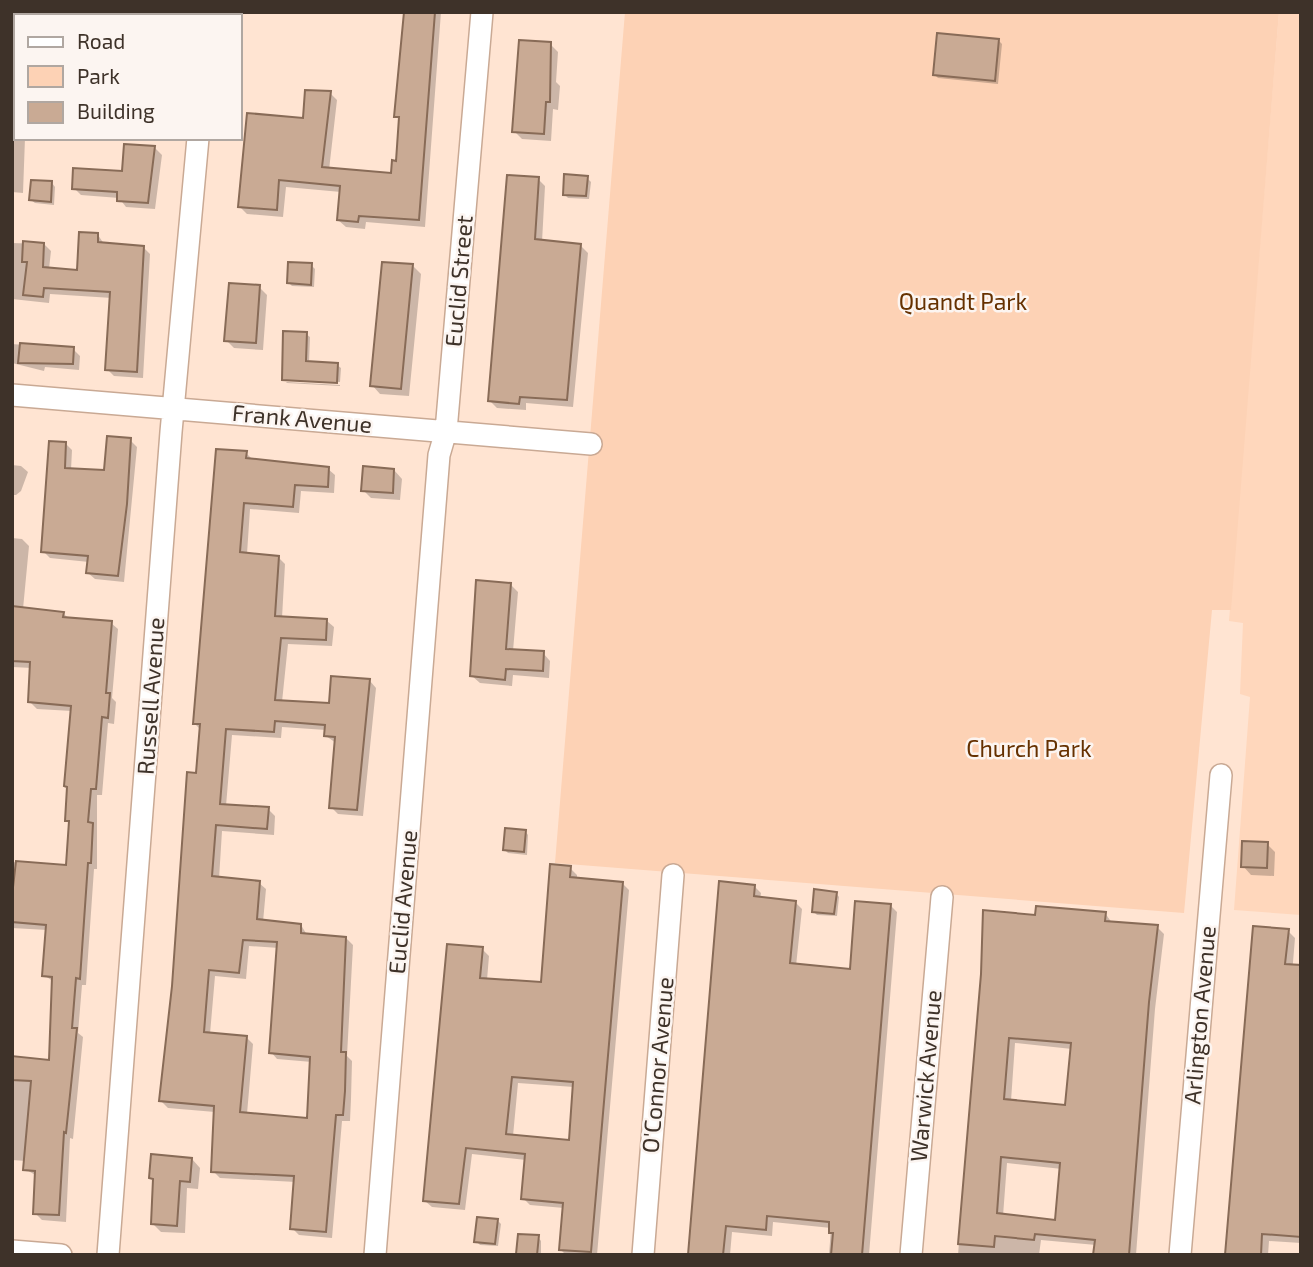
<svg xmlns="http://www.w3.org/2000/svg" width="1313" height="1267" font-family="'Exo 2',sans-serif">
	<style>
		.built { fill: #ffd7bc }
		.green { fill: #fdd2b5 }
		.shadow { fill: #0003; fill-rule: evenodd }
		.building { fill: #c9aa94; stroke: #886b57; stroke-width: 2; fill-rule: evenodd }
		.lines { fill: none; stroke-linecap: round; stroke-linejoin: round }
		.minor-casing { stroke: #c9a994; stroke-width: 24 }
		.minor { stroke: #fff; stroke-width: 21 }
		.labels { text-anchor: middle; stroke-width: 5; stroke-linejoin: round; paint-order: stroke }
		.street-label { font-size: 23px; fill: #3e3229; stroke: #fcf5f1 }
		.park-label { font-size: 23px; fill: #663100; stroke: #fcf5f1 }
	</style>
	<rect width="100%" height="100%" fill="#ffe4d2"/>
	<path class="built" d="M1279,12H1301V915L1234,910L1250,697L1240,694L1243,623L1229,621Z"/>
	<path class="green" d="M625,12H1279L1231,610H1212L1184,913L555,863Z"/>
	<path class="shadow" d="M12,12H25V16H16V58H12Z
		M135,12H164L167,16H134Z
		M405,12H441L425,227L366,222L365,229L346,227L338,220L341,192L286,187L283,217L247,214L240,207L305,119L330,93L337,100L329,170L393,175L398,163L401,121L396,116Z
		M998,40L1002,44L998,84L938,78L935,75Z
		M550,44L558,52L556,82L560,86L558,110L553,109L551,141L522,139L514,131Z
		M12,97H16V138H25L23,193L12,192Z
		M155,148L162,155L155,209L126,207L119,198L81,195L74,188L124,173Z
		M587,178L591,182L589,199L568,198L564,194Z
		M538,179L545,186L542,242L581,246L588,253L573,407L526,403V410L497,408L490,401Z
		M52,183L55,187L54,205L35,203L31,200Z
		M98,235L104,244L143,247L150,254L143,378L114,376L107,369L112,298L50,294L49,303L12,299V243L44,244L51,251L49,269L78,271Z
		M311,265L315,269L314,287L292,286L289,283Z
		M413,266L421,274L409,396L380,394L372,385Z
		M259,287L267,295L263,350L234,348L226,340Z
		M306,334L310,337L309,363L337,365L341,368L340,382L284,379Z
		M12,344L73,349L80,356L79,370L45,367L44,371L12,363Z
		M286,382L340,385V386L287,383Z
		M130,440L137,447L124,582L95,579L88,573L89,562L50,558L43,551L65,443L72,450L71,470L105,471Z
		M246,453L254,461L328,469L335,475L334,493L301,491L299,513L250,509L247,554L279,558L285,564L282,618L327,621L334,627L332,646L288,644L282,702L331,705L370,681L376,688L363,816L338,814L331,807L336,743L326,736V730L282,727L281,738L232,735L226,806L268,809L275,816L274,835L222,831L219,879L259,883L266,889L263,922L301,925L307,935L346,938L353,945L347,1056L352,1061L351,1099L350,1121H342L332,1238L299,1235L292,1228L296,1182L220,1178L213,1171L215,1112L168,1108L161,1101L198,775L201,730L194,723ZM249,946L279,948L271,1052L277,1059L312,1062L309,1120L247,1114L253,1044L247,1038L210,1034L215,976L246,979Z
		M12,465L21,466L28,472L21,491L16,495H12Z
		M394,470L402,479L400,500L371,498L363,490Z
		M12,538L22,539L29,546L23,609L63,613L69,619L111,623L118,629L112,698L116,702L114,724L108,723L102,795H97V869H94L86,985H82L78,1033L83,1037L73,1139L70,1138L66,1222L42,1220L35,1213L37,1176L25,1169L26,1161L12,1160V1058L51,1061L54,982L44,975L47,930L12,928V862L68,867L70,824L66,820L72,711L37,709L30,702L32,668L12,667Z
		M511,585L518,592L513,651L543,653L550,661L549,678L513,675L512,686L480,683L472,676Z
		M525,831L528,835L527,855L508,853L505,850Z
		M1267,844L1275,852L1274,876L1251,875L1243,866Z
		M570,868L577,875V880L622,883L629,890L597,1255H566L560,1249L564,1208L530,1205L523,1198L526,1160L472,1154L465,1210L432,1207L425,1201L482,949L489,956L487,980L543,983ZM518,1083L574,1087L570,1142L513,1136Z
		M754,886L761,893L760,899L795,902L802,909L796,966L851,971L890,905L897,912L869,1255H829L831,1228L773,1222L772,1236L732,1232L730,1255H689Z
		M836,893L839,897L837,916L817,915L813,911Z
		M1105,913L1112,923L1157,927L1164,934L1155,1009L1136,1255H1095L1096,1245L1041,1240L1039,1255H958L976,1028L1036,917ZM1015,1043L1072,1049L1067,1107L1011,1101ZM1007,1163L1062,1169L1057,1221L1003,1216Z
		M1288,931L1295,938L1288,1023L1301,1024V1243L1269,1241L1268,1255H1227Z
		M192,1159L200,1168L198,1189L187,1188L185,1233L161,1232L153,1224L155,1182L151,1177Z
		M497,1220L501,1224L498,1246L480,1245L476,1241Z
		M538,1237L541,1241V1255L518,1253Z"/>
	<path class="building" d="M404,12H435L419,220L359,216L358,222L337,220L340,186L279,180L277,210L238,207L247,113L303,118L305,90L331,91L322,167L391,173L392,160L396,161L399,117H394Z
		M937,33L999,39L995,81L933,75Z
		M519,40L551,42L550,102H546L544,134L512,132Z
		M124,144L155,146L148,203L117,201V192L72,189L73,168L122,171Z
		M564,174L588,176L586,196L563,195Z
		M507,175L539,177L535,239L581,244L567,400L520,397L519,404L488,401Z
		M31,180L52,181L51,202L29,200Z
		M79,232L98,233V242L144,246L137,372L105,370L110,292L44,288L43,297L23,295L27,262H22L23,241L44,243L43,267L77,270Z
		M288,262L312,263L311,285L287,283Z
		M382,262L413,264L401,389L370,386Z
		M229,283L260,285L256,343L224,341Z
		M283,331L307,332L306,361L338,363L337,383L282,380Z
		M20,343L74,347L73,364L18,363Z
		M107,436L131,438L127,504L118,576L86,573L88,556L41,552L49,441L66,442L65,468L104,470Z
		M216,449L247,451L246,458L329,467L328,487L295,485L293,507L244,503L240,552L279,556L275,616L327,619L326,640L281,638L275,700L329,703L331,676L370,679L357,810L329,808L335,737L324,736L325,725L275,721L274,732L226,729L220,804L269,807L267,829L216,825L212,876L260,881L257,919L301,924V933L346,937L341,1052H346L345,1091L343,1115H336L326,1232L290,1229L294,1176L211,1172L214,1106L159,1101L172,986L187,772L196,773L200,724H193ZM243,940L277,942L269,1053L310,1057L307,1118L240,1112L247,1036L204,1032L209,970L239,973Z
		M363,466L394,469L393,493L361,491Z
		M476,580L511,583L506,649L544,651L543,671L506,669L505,680L470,676Z
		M12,606L64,612L63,617L112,621L106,693H110L108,718L102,717L96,789H91L88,822L93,823L91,863H88L80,979L76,978L72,1028H77L66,1133L64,1132L59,1215L33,1214L35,1171L23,1170L31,1081L12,1080V1056L49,1060L52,977L42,976L46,925L12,922V896L16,861L66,865L69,821H65L67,787L64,786L71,706L28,702L30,662L12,661Z
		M505,828L526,830L524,852L503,850Z
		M1242,841L1268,842L1267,868L1241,867Z
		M550,864L571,866L570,877L623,882L591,1252L559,1250L563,1203L521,1199L525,1154L466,1148L459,1204L423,1201L447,944L483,947L480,978L541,982ZM512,1077L573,1082L569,1140L506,1134Z
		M719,881L755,885L754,896L796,901L790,963L850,969L855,901L891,904L862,1255H831L833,1233H829V1222L767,1216L766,1230L726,1226L723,1255H688Z
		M814,889L837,892L834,914L812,912Z
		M1036,906L1106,912L1105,921L1158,925L1149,1002L1129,1255H1093L1095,1240L1035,1234L1034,1240L995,1236L994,1247L958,1244L981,974L983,910L1035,915ZM1009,1038L1071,1043L1065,1105L1004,1099ZM1001,1157L1060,1163L1055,1220L997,1213Z
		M1253,926L1289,929L1285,964L1301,965V1237L1262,1234L1261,1255H1225Z
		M151,1154L192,1158L190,1182L180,1181L177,1226L151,1224L153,1179L149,1178Z
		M477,1217L498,1219L495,1244L474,1242Z
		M518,1234L539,1235L537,1255L516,1254Z"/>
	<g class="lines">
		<g class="minor-casing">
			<path id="minor" d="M209,16V12
				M12,395L591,444
				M12,1251L61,1255
				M108,1255L171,432L198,138
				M375,1255L439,455L446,431L482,12
				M643,1255L673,875
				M911,1255L942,897
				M1180,1255L1221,775"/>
		</g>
		<use href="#minor" class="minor"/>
	</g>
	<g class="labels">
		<g class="street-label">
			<text transform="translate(459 281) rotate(-85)" y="8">Euclid Street</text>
			<text transform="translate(302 419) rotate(5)" y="8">Frank Avenue</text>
			<text transform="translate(151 696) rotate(-86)" y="8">Russell Avenue</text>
			<text transform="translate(403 902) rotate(-85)" y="8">Euclid Avenue</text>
			<text transform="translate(1200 1015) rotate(-85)" y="8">Arlington Avenue</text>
			<text transform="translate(658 1065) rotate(-85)" y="8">O'Connor Avenue</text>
			<text transform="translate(926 1076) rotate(-85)" y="8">Warwick Avenue</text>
		</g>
		<g class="park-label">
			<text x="963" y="310">Quandt Park</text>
			<text x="1029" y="757">Church Park</text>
		</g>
	</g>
	<rect width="1313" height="1267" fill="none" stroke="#3e3229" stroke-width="28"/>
	<rect x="14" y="14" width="228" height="126" fill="#fcf5f1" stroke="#b0a7a1" stroke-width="2"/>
	<rect x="28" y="37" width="35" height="10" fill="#ffffff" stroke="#b0a7a1" stroke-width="2"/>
	<text x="77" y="49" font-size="21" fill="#3e3229">Road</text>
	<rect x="28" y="66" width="35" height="21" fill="#fdd2b5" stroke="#b0a7a1" stroke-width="2"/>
	<text x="77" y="84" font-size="21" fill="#3e3229">Park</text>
	<rect x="28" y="102" width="35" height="21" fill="#c9aa94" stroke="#b0a7a1" stroke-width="2"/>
	<text x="77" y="119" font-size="21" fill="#3e3229">Building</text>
</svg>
